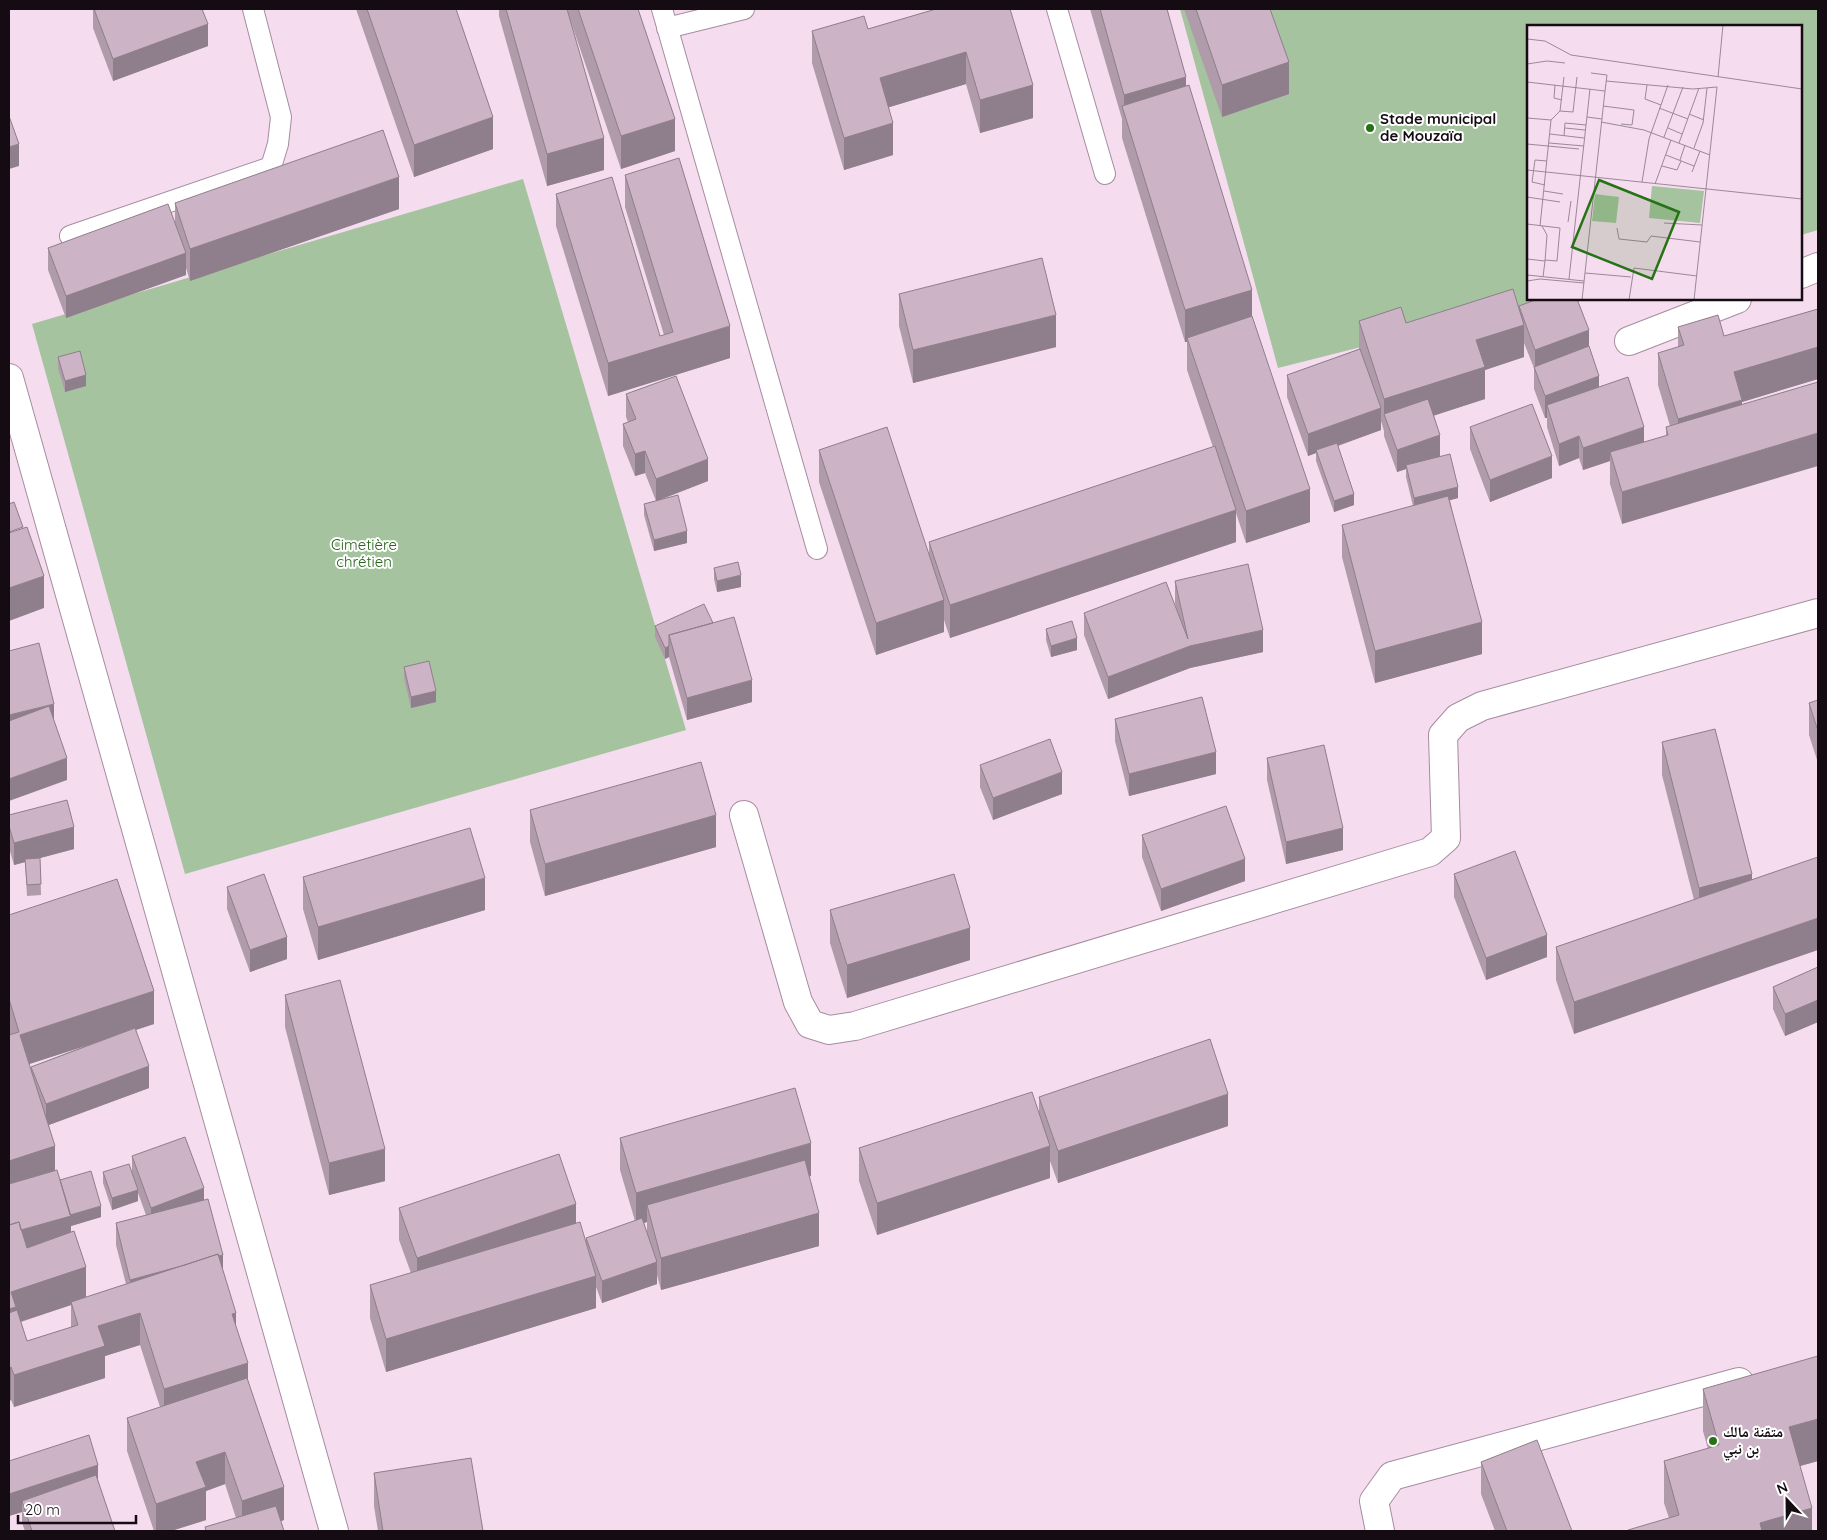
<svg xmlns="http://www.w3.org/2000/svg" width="1827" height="1540" font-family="Quicksand,'Noto Naskh Arabic',sans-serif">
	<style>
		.green { fill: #a4c39e }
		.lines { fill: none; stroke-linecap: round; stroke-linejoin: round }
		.service-casing { stroke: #a58d9f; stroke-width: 22 }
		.minor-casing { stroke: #a58d9f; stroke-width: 30 }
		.service { stroke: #fff; stroke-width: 20 }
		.minor { stroke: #fff; stroke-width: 28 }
		.wall { fill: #af9baa; fill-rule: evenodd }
		.shaded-wall { fill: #8f7e8b }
		.building { fill: #ccb4c6; stroke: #8f7e8b }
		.poi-dot { fill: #267216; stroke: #fff; stroke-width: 2 }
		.labels { text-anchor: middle; stroke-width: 4; stroke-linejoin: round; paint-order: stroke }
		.poi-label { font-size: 15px; font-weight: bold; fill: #140c12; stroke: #fff; text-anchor: start }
		.park-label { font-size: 15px; fill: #226314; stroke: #fff }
		.inset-road { fill: none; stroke: #9b8997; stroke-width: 1 }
		.view { fill: #267216; fill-opacity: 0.15; stroke: #267216; stroke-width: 2.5 }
		.inset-edge { fill: none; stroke: #140c12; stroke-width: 2.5 }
	</style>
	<rect width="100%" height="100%" fill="#f5dcef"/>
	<path class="green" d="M1180,9H1818V230L1801,235V26H1528V299H1551L1278,368Z
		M523,179L686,730L185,874L32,324Z"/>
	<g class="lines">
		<g class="service-casing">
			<path id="service" d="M662,9L817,549
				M1057,9L1105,174
				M667,28L744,9
				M70,236L271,167L278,144L281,117L253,9"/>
		</g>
		<g class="minor-casing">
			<path id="minor" d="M1801,274L1818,267
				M1629,341L1737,299
				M9,378L334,1531
				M744,815L798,1002L810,1024L829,1030L855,1026L1430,852L1446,838L1443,735L1458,718L1482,706L1818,613
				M1380,1531L1374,1501L1392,1476L1739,1382"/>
		</g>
		<use href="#service" class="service"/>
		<use href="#minor" class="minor"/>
	</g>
	<path class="wall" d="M93,9H202L208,46L113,81L93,28Z
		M356,9H456L493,149L414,177Z
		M499,9H638L675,151L621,169L571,22L604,170L547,186L499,16Z
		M936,9L1033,118L980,133L966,84L889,107L893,155L844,170L812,63V31L868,29Z
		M1090,9H1167L1186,86L1310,522L1246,543L1236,513V542L950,638L944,620V632L876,655L819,482V450L929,553V542L1213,447L1187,370V342H1185L1122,138V119Z
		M1184,9H1270L1289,94L1222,117Z
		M625,175L730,358L608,396L556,226V194L660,336L664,335L625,207Z
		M175,203L399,209L190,281L186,268V275L66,318L48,270V248L175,222Z
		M899,294L1056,347L913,383L899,326Z
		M1519,307L1589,347L1599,387L1644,442L1666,436V427L1670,426L1658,385V353L1678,347V327L1724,336L1818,309V379L1742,402L1622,524L1610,484V461L1583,470L1579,458L1559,466L1547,427V418H1545L1534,389V368L1524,343V357L1485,370V399L1434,415L1440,456L1458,498L1450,500L1482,654L1375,683L1342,557V525L1413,506L1406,477V469L1397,472L1384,436V431L1381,421V430L1338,446L1354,505L1334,512L1316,461V453L1308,456L1287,397V375L1359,349V321L1406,323Z
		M58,357L86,386L65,392L58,368Z
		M626,394L708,481L660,500L687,543L654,551L644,515V504L656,501L645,473L635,476L623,446V424L628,422L626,417Z
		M1470,427L1552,478L1490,502L1470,449Z
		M714,568L741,587L717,592L714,579Z
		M1175,581L1263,652L1190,668L1108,699L1084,635V613L1177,612L1175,603Z
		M713,623L752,702L687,720L669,657L665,659L655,637V626Z
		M1046,629L1077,650L1051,657L1046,640Z
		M404,667L436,702L411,708L404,678Z
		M1818,700V763L1809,735V703Z
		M1115,719L1216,774L1129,796L1115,741Z
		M1662,742L1752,880L1574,1034L1556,980V947L1694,900L1662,775Z
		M1267,758L1343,850L1286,864L1267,780Z
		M980,765L1062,794L993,820L980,787Z
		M530,810L716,847L545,896L530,842Z
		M9,815L74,849L40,858L41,895L27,896L25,862L14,865L9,848Z
		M1142,835L1245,881L1161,911L1142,857Z
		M1454,874L1547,957L1486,980L1454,897Z
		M303,877L485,910L318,960L303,909Z
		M227,887L287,959L250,972L227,909Z
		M830,910L970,960L847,998L830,943Z
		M9,915L154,1024L136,1030L149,1088L49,1125L55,1171L60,1180L101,1217L71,1226V1232L86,1297L126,1284L116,1245V1223L146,1215L138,1193V1201L112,1210L103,1183V1172L132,1173V1156L204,1200L223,1271L248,1380L284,1520L281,1521L284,1531H205V1527L236,1518L225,1484L206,1491V1520L171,1531H154L127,1451V1418L160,1407L140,1345L105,1356V1378L14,1407L11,1400L9,1401V1035H10L9,1031ZM90,1044L31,1067V1070L29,1064ZM71,1305V1327L27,1341L21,1322Z
		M1818,967V1022L1785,1036L1773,1009V987Z
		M285,995L385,1181L329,1195L285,1027Z
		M1039,1097L1228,1126L1058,1183L1050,1161V1178L877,1235L859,1181V1148L1039,1113Z
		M620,1138L811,1176H809L819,1246L661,1290L657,1275V1284L602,1303L596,1287V1308L386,1372L370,1318V1285L411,1273L399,1240V1208L576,1223L586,1243V1238L635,1221L620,1170ZM647,1222V1232L644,1223Z
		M1703,1389L1818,1461L1800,1466L1812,1531L1669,1518L1664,1503V1461L1708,1449L1703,1431Z
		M9,1461L98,1481L115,1531H25L22,1523V1512L9,1516Z
		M1481,1462L1572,1531H1495L1481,1494Z
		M374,1473L483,1531H378L374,1506Z"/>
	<path class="shaded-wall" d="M208,24V46L113,81V59Z
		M966,52V84L880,110V78Z
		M1289,62V94L1222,117V85Z
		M1186,77V110L1124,114V95Z
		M1033,85V118L980,133V100Z
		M493,117V149L414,177V145Z
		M675,119V151L621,169V136Z
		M893,123V155L844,170V138Z
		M604,138V170L547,186V154Z
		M19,144V166L9,169V147Z
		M399,177V209L190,281V249Z
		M186,253V275L66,318V296Z
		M1252,290V322L1187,338V342H1185V310Z
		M1056,315V347L913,383V350Z
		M1524,325V357L1485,370V399L1390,430L1384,414V431V399L1476,340Z
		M730,326V358L608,396V363Z
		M1589,330V352L1535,372V350Z
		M1818,347V379L1742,402V432L1678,451V419L1734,372Z
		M86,375V386L65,392V381Z
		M1599,376V398L1547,405V418H1545V396Z
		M1381,408V430L1317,453L1316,450V453L1308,456V434Z
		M1644,427V449L1610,452V461L1583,470V448Z
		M1818,433V466L1622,524V492Z
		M1440,435V457L1406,465V469L1397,472V450Z
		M1579,436V458L1559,466V444Z
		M645,451V473L635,476V454Z
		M1552,456V478L1490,502V480Z
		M708,459V481L656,501V479Z
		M1458,487V498L1414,510V498Z
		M1310,489V522L1246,543V511Z
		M1354,494V505L1334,512V501Z
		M1236,510V542L950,638V605Z
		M687,531V543L654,551V540Z
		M741,575V587L717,592V581Z
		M44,576V608L9,621V588Z
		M944,600V632L876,655V623Z
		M1482,622V654L1375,683V651Z
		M1263,630V652L1190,668L1108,699V677L1190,646Z
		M1077,638V650L1051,657V646Z
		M669,646V657L665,659V648Z
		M752,680V702L687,720V698Z
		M436,691V702L411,708V697Z
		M54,704V726L9,737V715Z
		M1216,752V774L1129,796V774Z
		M67,758V780L9,801V779Z
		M1062,772V794L993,820V798Z
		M716,815V847L545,896V864Z
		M74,827V849L14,865V843Z
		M1343,828V850L1286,864V842Z
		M1245,859V881L1161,911V889Z
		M1752,874V906L1699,920V888Z
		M485,878V910L318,960V927Z
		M1818,918V950L1574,1034V1002Z
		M970,928V960L847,998V965Z
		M1547,935V957L1486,980V958Z
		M287,937V959L250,972V950Z
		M154,991V1024L20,1067V1035Z
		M1818,1000V1022L1785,1036V1014Z
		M149,1066V1088L46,1126V1104Z
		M1228,1094V1126L1058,1183V1151Z
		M811,1143V1176L651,1221L647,1205V1222L636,1225V1193Z
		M55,1146V1179L9,1193V1161Z
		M1050,1146V1178L877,1235V1203Z
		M385,1149V1181L329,1195V1163Z
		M204,1188V1211L151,1230V1208Z
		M138,1190V1201L112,1210V1198Z
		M576,1204V1236L417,1290V1258Z
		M101,1206V1217L71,1226V1238L9,1256V1234Z
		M819,1213V1246L661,1290V1258Z
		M223,1255V1277L130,1302V1280Z
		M657,1262V1284L602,1303V1281Z
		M86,1267V1299L71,1302V1305L16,1323L9,1341V1309L11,1292Z
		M596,1276V1308L386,1372V1339Z
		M140,1313V1345L105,1356V1378L14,1407V1375L98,1326Z
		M236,1313V1345L232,1314Z
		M248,1363V1395L164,1421V1389Z
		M11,1367V1400L9,1401V1368Z
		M1818,1419V1461L1789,1469V1427Z
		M225,1452V1484L206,1491V1520L171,1531H156V1504L196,1462Z
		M98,1465V1487L22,1501V1512L9,1516V1494Z
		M284,1487V1520L249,1531H242V1501Z
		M1812,1508V1531H1760V1523Z"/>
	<path class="building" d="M94,9H202L208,24L113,59Z
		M367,9H456L493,117L414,145Z
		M506,9H567L604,138L547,154Z
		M578,9H638L675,119L621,136Z
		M936,9H1010L1033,85L980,100L966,52L880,78L893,123L844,138L812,31L864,16L868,29Z
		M1100,9H1167L1186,77L1124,95Z
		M1196,9H1270L1289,62L1222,85Z
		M1189,85L1252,290L1185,310L1122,106Z
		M9,116L19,144L9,147Z
		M383,130L399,177L190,249L175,203Z
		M679,158L730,326L608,363L556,194L612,177L660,336L673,332L625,175Z
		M168,204L186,253L66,296L48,248Z
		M1042,258L1056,315L913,350L899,294Z
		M1513,289L1524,325L1476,340L1485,367L1384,399L1359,321L1401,307L1406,323Z
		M1538,299H1577L1589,330L1535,350L1519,306Z
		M1818,309V347L1734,372L1742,400L1678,419L1658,353L1684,345L1678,327L1718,315L1724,336Z
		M1252,316L1310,489L1246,511L1187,338Z
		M1589,346L1599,376L1545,396L1534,367Z
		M1360,349L1381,408L1308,434L1287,375Z
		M80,351L86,375L65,381L58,357Z
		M676,376L708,459L656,479L645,451L635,454L623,424L636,419L626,394Z
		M1628,377L1644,427L1583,448L1579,436L1559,444L1547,405Z
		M1818,382V433L1622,492L1610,452L1668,435L1666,427Z
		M1428,399L1440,435L1397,450L1384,414Z
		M1532,404L1552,456L1490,480L1470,427Z
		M887,427L944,600L876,623L819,450Z
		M1337,443L1354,494L1334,501L1316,450Z
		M1215,446L1236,510L950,605L929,542Z
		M1450,454L1458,487L1414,498L1406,465Z
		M678,495L687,531L654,540L644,504Z
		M1448,496L1482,622L1375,651L1342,525Z
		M14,502L23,527L9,532V504Z
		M27,527L44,576L9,588V533Z
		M738,562L741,575L717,581L714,568Z
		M1248,564L1263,630L1190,646L1108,677L1084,613L1166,582L1188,639L1175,581Z
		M704,604L713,623L669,635V646L665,648L655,626Z
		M734,617L752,680L687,698L669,635Z
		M1072,621L1077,638L1051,646L1046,629Z
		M39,643L54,704L9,715V651Z
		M429,661L436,691L411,697L404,667Z
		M1202,697L1216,752L1129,774L1115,719Z
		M1818,700V731L1809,703Z
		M49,706L67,758L9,779V721Z
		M1715,729L1752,874L1699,888L1662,742Z
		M1050,739L1062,772L993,798L980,765Z
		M1324,745L1343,828L1286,842L1267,758Z
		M701,762L716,815L545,864L530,810Z
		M67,800L74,827L14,843L9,826V815Z
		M1226,806L1245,859L1161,889L1142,835Z
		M470,828L485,878L318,927L303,877Z
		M1515,851L1547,935L1486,958L1454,874Z
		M1818,857V918L1574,1002L1556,947Z
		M40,858L41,884L27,885L25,859Z
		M264,874L287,937L250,950L227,887Z
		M954,874L970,928L847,965L830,910Z
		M117,879L154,991L20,1035L55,1146L9,1161V1035L19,1032L9,999V915Z
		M1818,967V1000L1785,1014L1773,987Z
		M340,980L385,1149L329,1163L285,995Z
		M135,1028L149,1066L46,1104L31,1067Z
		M1210,1039L1228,1094L1058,1151L1039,1097Z
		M795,1088L811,1143L636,1193L620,1138Z
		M1032,1092L1050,1146L877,1203L859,1148Z
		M185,1137L204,1188L151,1208L132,1156Z
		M559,1154L576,1204L417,1258L399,1208Z
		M805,1160L819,1213L661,1258L647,1205Z
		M129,1164L138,1190L112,1198L103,1172Z
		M57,1170L71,1216L21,1230L19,1222L9,1225V1184Z
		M91,1171L101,1206L70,1215L60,1180Z
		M208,1199L223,1255L218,1256V1254L185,1265L130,1280L116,1223Z
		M642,1218L657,1262L602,1281L586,1238Z
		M19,1222L27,1248L74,1231L86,1267L11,1292L16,1307L9,1309V1225Z
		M580,1222L596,1276L386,1339L370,1285Z
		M218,1254L236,1313L232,1314L248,1363L164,1389L140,1313L98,1326L105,1346L14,1375L11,1367L9,1368V1313L17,1310L27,1341L78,1325L71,1302Z
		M1818,1356V1419L1789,1427L1812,1508L1760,1523L1762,1531H1628V1530L1679,1515L1664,1461L1719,1445L1703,1389Z
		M247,1378L284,1487L242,1501L225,1452L196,1462L206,1487L156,1504L127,1418Z
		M89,1435L98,1465L9,1494V1461Z
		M1537,1440L1572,1531H1507L1481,1462Z
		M471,1458L483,1531H383L374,1473Z
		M96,1475L115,1531H32L22,1501Z
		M276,1506L284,1531H206L205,1527Z"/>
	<g class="poi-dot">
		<circle cx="1370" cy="128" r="5"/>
		<circle cx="1713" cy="1441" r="5"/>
	</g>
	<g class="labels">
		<g class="poi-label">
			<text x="1380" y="124">Stade municipal<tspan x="1380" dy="17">de Mouzaïa</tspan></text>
			<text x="1723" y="1437">متقنة مالك<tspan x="1723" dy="17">بن نبي</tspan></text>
		</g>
		<g class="park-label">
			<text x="364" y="550">Cimetière<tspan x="364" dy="17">chrétien</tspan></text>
		</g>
	</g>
	<g transform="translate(1527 25)">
		<rect width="275" height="275" fill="#f5dcef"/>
		<path d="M125,161L177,166L173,198L122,193ZM68,169L92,172L89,198L65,196Z" fill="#a4c39e"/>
		<path class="inset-road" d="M0,14L18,16L44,30L275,64M0,39L20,36L38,38M64,48L80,50L78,66M191,52L196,0M79,56L166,64L190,62L167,275M0,57L78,66L55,275M28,60L27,73L35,75M120,60L118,74L134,80M76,81L107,85L105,100L94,99M132,83L161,94M33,86L37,52M162,89L177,95M60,92L75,94M0,93L24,95L13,201M24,95L33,86L46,87L50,52M74,97L117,105L183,130M38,103L58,105M141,103L155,109M23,109L57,113M37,111L38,98L59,100M137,112L156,62M22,118L57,121M152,118L172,63M0,119L52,124M167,123L176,98L180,63M139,130L167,141M153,135L158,120M135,141L150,145L154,136M0,145L275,174M165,147L173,126M115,157L122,114L141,60M128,159L144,115M18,160L5,157L8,135L20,136M17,166L36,169M0,172L33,177M41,197L44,176M137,198L175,200M0,199L33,203L30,236L18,235M90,203L92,214L120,217L124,211L173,217M0,234L18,236L20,210L15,201M58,248L104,252M0,250L57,256M16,252L18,236M42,254L63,64M0,256L13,254L57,258M102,275L107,243L170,251"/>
		<path class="view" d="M72,155L152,187L125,254L45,222Z"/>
		<rect width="275" height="275" class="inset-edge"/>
	</g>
	<rect width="1827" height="1540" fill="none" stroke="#140c12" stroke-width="20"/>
	<g transform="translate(1787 1500) rotate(338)" stroke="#ffffff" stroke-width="4" paint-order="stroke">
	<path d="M0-4L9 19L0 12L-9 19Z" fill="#140c12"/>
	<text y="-8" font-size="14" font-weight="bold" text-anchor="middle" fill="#140c12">N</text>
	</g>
	<path d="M18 1515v8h118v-8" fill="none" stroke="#140c12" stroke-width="2.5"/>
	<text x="25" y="1515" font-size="15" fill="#140c12" stroke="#ffffff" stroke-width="4" paint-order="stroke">20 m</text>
</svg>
